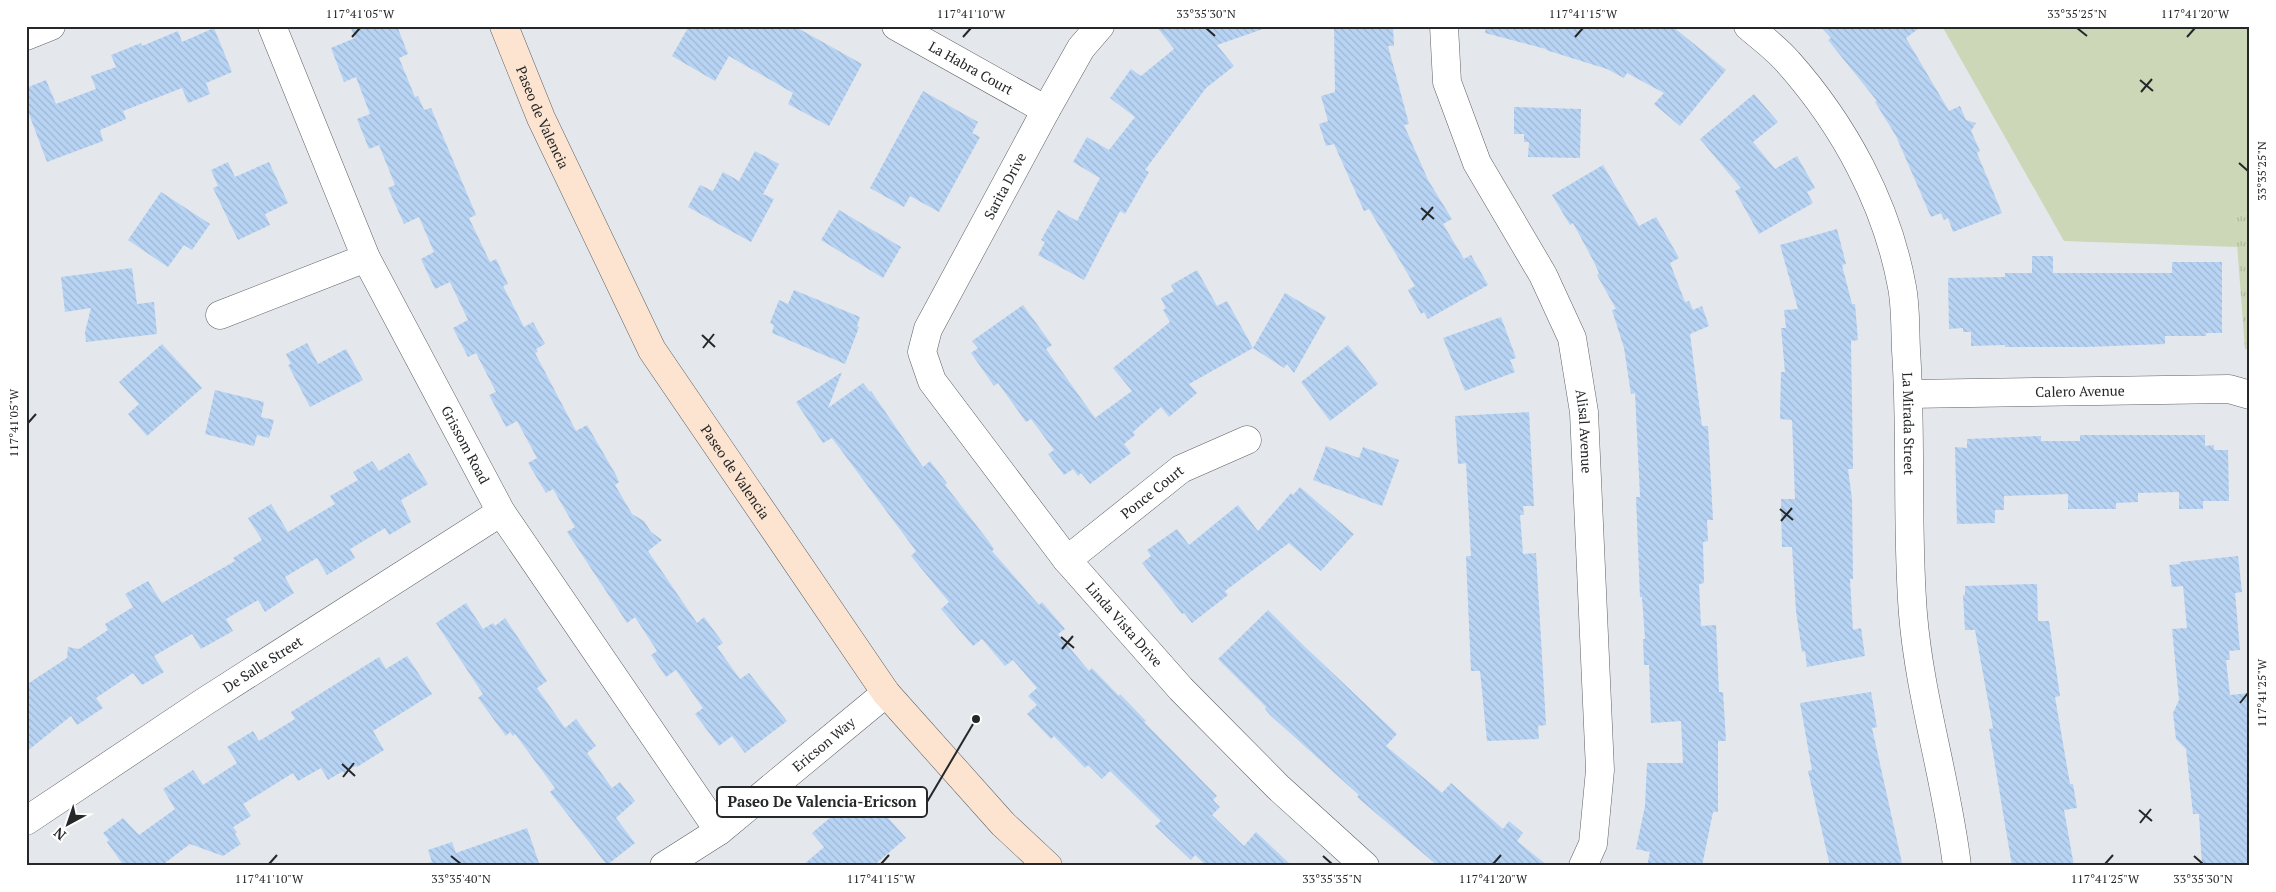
<svg xmlns="http://www.w3.org/2000/svg" width="2276" height="892" font-family="'PT Serif',serif">
	<style>
		.grass { fill: #ccd7b7 }
		.park { fill: url(#park-tufts) }
		.building { fill: url(#building-back-hatch) }
		.lines { fill: none; stroke-linecap: round; stroke-linejoin: round }
		.minor-casing { stroke: #5e6164; stroke-width: 29 }
		.tertiary-casing { stroke: #5e6164; stroke-width: 29 }
		.secondary-casing { stroke: #5e6164; stroke-width: 29 }
		.minor { stroke: #fff; stroke-width: 28 }
		.tertiary { stroke: #fff; stroke-width: 28 }
		.secondary { stroke: #fce4d0; stroke-width: 28 }
		.ticks { fill: none; stroke: #252728; stroke-width: 2 }
		.labels { text-anchor: middle; stroke-width: 5; stroke-linejoin: round; paint-order: stroke }
		.street-label { font-size: 14px; fill: #252728; stroke: #fff }
		.leader { fill: none; stroke: #252728; stroke-width: 2 }
		.callout-dot { fill: #252728; stroke: #fff; stroke-width: 2 }
		.callout { fill: #fff; stroke: #252728; stroke-width: 2 }
		.callout-label { font-size: 15px; text-anchor: middle; font-weight: bold; fill: #252728 }
		.neatline { fill: none; stroke: #252728; stroke-width: 2 }
		.ticks-label { font-size: 12px; text-anchor: middle; fill: #252728 }
	</style>
	<defs>
		<pattern id="park-tufts" width="24" height="20" patternUnits="userSpaceOnUse" patternTransform="scale(1.25)"><rect width="24" height="20" fill="#ccd7b7"/><path d="M3 7l-1-3M5 7V3M7 7l1-3M15 17l-1-3M17 17v-4M19 17l1-3" fill="none" stroke="#afb99d"/></pattern>
		<pattern id="building-back-hatch" width="6" height="6" patternUnits="userSpaceOnUse" patternTransform="scale(1.25)"><rect width="6" height="6" fill="#b8d4f4"/><path d="M-1 5l2 2M0 0l6 6M5-1l2 2" fill="none" stroke="#9eb6d1"/></pattern>
	</defs>
	<rect width="100%" height="100%" fill="#e4e7ec"/>
	<path class="grass" d="M1942,26H2250V211L2235,217L2238,247L2064,241Z"/>
	<path class="park" d="M2250,211V350L2245,349L2235,217Z"/>
	<path class="building" d="M350,26H397L408,54L399,58L415,97L418,96L424,110L431,108L476,215L469,218L490,262L496,259L508,284L503,286L524,327L533,322L545,344L536,349L538,352L535,353L576,431L587,425L616,475L619,482L615,485L632,514L644,521L651,532L662,540L648,551L697,623L704,617L723,643L717,647L740,679L749,673L787,721L745,753L732,736L719,746L695,714L703,708L676,670L666,677L651,655L657,651L635,617L627,623L567,532L575,527L553,489L546,493L528,463L537,458L517,421L506,427L489,395L496,392L476,353L468,357L453,328L468,320L450,282L435,289L421,259L434,252L419,217L404,224L388,188L395,185L379,145L369,149L357,119L370,114L356,77L344,82L331,48L355,38Z
		M689,26H794L862,64L829,126L788,104L793,93L729,56L715,81L672,56Z
		M1156,26H1263V29L1217,45L1234,66L1206,88L1145,170L1149,172L1125,214L1120,211L1084,280L1038,255L1045,242L1041,240L1058,210L1077,221L1100,178L1073,162L1087,137L1109,150L1135,117L1110,98L1131,69L1141,76L1174,49Z
		M1334,26H1393L1394,46H1388L1409,124L1404,125L1428,180L1452,219L1443,224L1464,259L1471,255L1488,285L1428,319L1424,312L1421,314L1408,290L1415,286L1369,209L1364,211L1334,144L1326,146L1319,124L1328,121L1321,96L1335,92Z
		M1486,26H1672L1726,70L1680,126L1654,104L1664,93L1627,73L1624,78L1607,69L1546,50V49L1485,33Z
		M1820,26H1922L1906,38L1949,111L1960,106L1966,120L1976,123L1971,131L1980,151L1977,153L2002,213L1953,232L1948,218L1944,220L1941,213L1931,217L1896,136L1875,102L1877,101L1828,40L1831,38Z
		M214,28L232,72L206,83L210,94L188,103L182,88L123,111L126,119L100,130L103,141L47,162L26,106V88L46,80L56,104L96,89L91,76L116,67L111,55L141,43L142,46L178,31L182,42Z
		M923,91L978,122L972,133L980,137L939,212L910,196L904,207L870,188Z
		M1754,94L1778,122L1753,142L1775,169L1797,156L1815,188L1807,192L1813,203L1759,234L1735,191L1741,188L1700,139Z
		M1514,107L1581,109L1580,158L1528,157L1529,142H1524V134H1514Z
		M755,151L779,164L763,194L774,199L751,242L688,207L700,185L713,191L723,172L739,181Z
		M228,162L235,177L269,162L288,203L265,214L270,225L238,240L213,188L218,186L211,170Z
		M1603,165L1639,226L1656,217L1679,258L1670,263L1685,302L1689,301L1693,310L1702,306L1709,326L1690,334L1702,426H1708L1713,520H1707L1708,541L1703,542L1704,583L1699,584L1701,626L1716,625L1719,692H1723L1726,741H1718V812H1713L1702,866H1647L1650,852L1636,849L1645,806L1647,763H1683L1681,721L1651,723L1649,665H1644L1643,639H1645L1642,597H1640L1636,497H1640L1635,393L1631,394L1624,348L1612,310L1616,309L1597,275L1599,273L1593,260L1573,223L1570,225L1552,195Z
		M161,192L210,224L192,250L184,245L168,267L128,240Z
		M839,210L901,247L883,278L821,240Z
		M1837,229L1846,264L1842,265L1852,304H1855L1858,340L1851,341L1853,469H1848L1852,499L1853,579H1850L1853,630L1861,628L1865,656L1807,667L1805,651L1802,652L1796,611L1792,547H1782L1781,499H1795L1792,420L1780,419L1781,372H1785L1781,328H1786L1784,310L1798,309L1780,245Z
		M2032,256H2053V273H2172V262H2222V333H2206V336H2165V344L2086,347H2005V345L1971,346V332H1963V328L1949,329L1948,278L2005,277V273H2032Z
		M132,268L137,304L154,302L157,334L86,342L85,332L91,308L65,312L61,277Z
		M1197,270L1217,306L1227,301L1253,348L1285,293L1326,317L1294,373L1287,364L1284,368L1253,348L1189,384L1197,393L1169,417L1161,407L1133,432L1135,435L1124,444L1131,453L1090,484L1081,473L1078,476L1073,469L1064,475L1048,454L1054,450L1031,419L1026,422L998,383L994,386L971,353L978,348L972,341L1023,305L1052,345L1046,349L1095,418L1132,391L1113,368L1170,322L1163,310L1166,308L1161,298L1174,291L1171,285Z
		M794,290L860,317L857,326L859,327L845,364L772,333L774,325L770,323L779,300L788,304Z
		M1501,317L1516,358L1510,360L1515,372L1465,391L1443,338Z
		M307,343L318,364L346,349L363,380L310,407L288,365L291,364L286,354Z
		M162,344L202,388L147,436L128,414L139,404L119,382Z
		M1348,345L1378,384L1330,421L1301,382Z
		M842,372L828,408L863,383L870,392L871,391L923,467L930,461L947,483L945,485L987,539L994,549L992,551L1039,605L1042,602L1065,629L1058,634L1089,671L1092,668L1119,696L1120,694L1146,721L1144,722L1217,796L1213,800L1220,807L1212,815L1244,846L1256,832L1292,866H1207L1195,855L1191,860L1155,826L1161,821L1110,771L1102,779L1088,765L1085,768L1054,736L1051,739L1027,714L1037,705L1028,696L1037,688L1013,660L1005,666L982,639L973,646L941,609L949,602L911,556L916,551L832,438L823,443L796,402Z
		M215,390L264,402L261,417L274,420L269,438L257,435L254,446L205,434Z
		M1529,412L1534,506H1523L1524,515H1520L1523,554L1536,553L1546,725L1538,726L1539,739L1487,741L1480,671H1471L1466,556H1471L1466,463L1458,464L1455,416Z
		M2080,435H2205V446L2214,445V450H2228L2229,501H2203V509H2179V492L2138,493V502L2116,503V509H2068V494L2004,496V510H1995V523L1957,524L1955,447L1967,448V439L2041,436V441H2080Z
		M1326,446L1359,458L1363,447L1399,460L1382,506L1313,480Z
		M409,453L428,484L401,500L411,522L389,535L385,528L350,549L355,558L327,575L317,558L285,577L294,593L265,612L258,600L226,619L233,631L201,649L192,634L154,656L164,672L142,685L133,673L96,698L103,708L77,725L71,716L26,752V685L67,658L68,647L79,649L108,630L105,624L133,607L125,594L148,581L162,603L235,561L233,558L262,540L248,518L271,504L288,532L335,504L330,496L358,480L353,472L372,461L379,471Z
		M1300,487L1354,534L1321,571L1289,543L1225,591L1228,595L1192,623L1184,613L1182,614L1142,563L1151,556L1147,550L1177,529L1189,545L1238,505L1258,531L1291,493L1293,495Z
		M2238,556L2242,592L2235,593L2240,650L2229,651L2230,660H2226L2230,695L2250,693V866H2202L2199,814H2193L2186,749L2176,739L2173,713L2179,700L2172,629L2187,628L2183,586L2172,587L2169,565L2180,564V562Z
		M2037,584L2038,621H2049L2060,696L2055,697L2070,784H2073L2077,808L2064,810L2074,866H2012L1989,729L1993,728L1975,630H1965L1963,595H1965V586Z
		M466,603L483,629L493,623L495,626L505,618L547,681L537,688L565,728L576,719L596,746L587,753L612,788L620,782L635,801L616,818L635,843L607,865L550,792L555,788L515,734L513,736L510,732L506,736L478,698L483,694L436,623Z
		M1268,610L1303,645L1397,734L1386,746L1442,793L1451,783L1503,829L1509,821L1523,833L1517,841L1548,866H1438L1357,797L1359,795L1270,715L1265,709L1266,707L1218,659Z
		M407,656L432,694L373,731L384,750L357,767L355,766L344,773L343,771L328,780L321,768L298,781L293,773L243,804L251,816L233,827L237,832L235,834L241,844L223,856L190,844L161,866H124L107,842L109,840L103,833L123,818L139,835L175,809L163,789L193,770L203,785L237,763L227,747L253,731L259,741L295,719L291,712L379,657L386,669Z
		M1871,692L1877,727L1872,728L1902,863L1889,866H1830L1808,771L1812,770L1800,703Z
		M866,793L906,838L873,866H802L824,847L812,833L851,800L854,803Z
		M527,828L540,866H429L428,863L432,862L428,850L452,842L456,853Z"/>
	<g class="lines">
		<g class="minor-casing">
			<g id="minor">
				<path id="s1" d="M896,26L1046,110"/>
				<path id="s2" d="M1100,26L1081,48L1046,110L928,329L922,352L932,381L1067,560L1181,689L1278,787L1365,866"/>
				<path id="s3" d="M1444,26L1447,82L1477,163L1543,275L1572,338L1584,412L1600,770L1593,844L1583,866"/>
				<path id="s4" d="M1748,26C1762,38 1777,49 1788,62C1844,125 1887,204 1902,287C1906,308 1905,330 1906,350C1912,438 1906,526 1913,614C1920,699 1947,781 1957,866"/>
				<path d="M220,315L366,258"/>
				<path id="s5" d="M1909,394L2229,389L2250,395"/>
				<path id="s6" d="M1067,560L1181,469L1247,440"/>
				<path id="s7" d="M26,821L204,702L501,512"/>
			</g>
		</g>
		<g class="tertiary-casing">
			<g id="tertiary">
				<path id="s8" d="M272,26L366,258L501,512L719,831"/>
				<path d="M26,36L51,26"/>
				<path id="s9" d="M664,866L719,831L886,693"/>
			</g>
		</g>
		<g class="secondary-casing">
			<g id="secondary">
				<path id="s10" d="M504,26L541,118L652,350L886,693L1003,824L1048,866"/>
			</g>
		</g>
		<use href="#minor" class="minor"/>
		<use href="#tertiary" class="tertiary"/>
		<use href="#secondary" class="secondary"/>
	</g>
	<path class="ticks" d="M1206,28L1215,36M2077,28L2087,36M352,37L360,28M963,37L971,28M1575,37L1583,28M2187,37L2195,28M2140,80L2153,91M2141,92L2152,79M2239,163L2248,171M1421,208L1434,219M1422,220L1433,207M702,335L715,347M703,348L714,334M28,423L36,414M1780,509L1793,520M1781,521L1792,508M1061,637L1074,648M1062,649L1073,636M2240,703L2248,693M342,764L355,776M343,777L354,763M2139,810L2152,821M2140,823L2151,809M451,856L461,864M1323,856L1332,864M2194,856L2203,864M269,864L277,855M881,864L889,855M1493,864L1501,855M2105,864L2113,855"/>
	<g class="labels">
		<g class="street-label">
			<text dy="5" stroke="none"><textPath href="#s1" startOffset="86">La Habra Court</textPath></text>
			<text dy="5" stroke="none"><textPath href="#s10" startOffset="99">Paseo de Valencia</textPath></text>
			<text transform="translate(1005 186) rotate(-62)" y="5">Sarita Drive</text>
			<text dy="5" stroke="none"><textPath href="#s5" startOffset="171">Calero Avenue</textPath></text>
			<text dy="5" stroke="none"><textPath href="#s4" startOffset="446">La Mirada Street</textPath></text>
			<text dy="5" stroke="none"><textPath href="#s3" startOffset="436">Alisal Avenue</textPath></text>
			<text dy="5" stroke="none"><textPath href="#s8" startOffset="462">Grissom Road</textPath></text>
			<text dy="5" stroke="none"><textPath href="#s10" startOffset="504">Paseo de Valencia</textPath></text>
			<text dy="5" stroke="none"><textPath href="#s6" startOffset="109">Ponce Court</textPath></text>
			<text dy="5" stroke="none"><textPath href="#s2" startOffset="714">Linda Vista Drive</textPath></text>
			<text dy="5" stroke="none"><textPath href="#s7" startOffset="284">De Salle Street</textPath></text>
			<text dy="5" stroke="none"><textPath href="#s9" startOffset="201">Ericson Way</textPath></text>
		</g>
	</g>
	<path class="leader" d="M976 719L927 802"/>
	<circle class="callout-dot" cx="976" cy="719" r="5"/>
	<rect class="callout" x="717" y="787" width="210" height="30" rx="5"/>
	<g class="callout-label">
		<text x="822" y="807">Paseo De Valencia-Ericson</text>
	</g>
	<rect width="2276" height="892" fill="none" stroke="#ffffff" stroke-width="55"/>
	<g transform="translate(68 824) rotate(220)" stroke="#ffffff" stroke-width="4" paint-order="stroke">
	<path d="M0-4L9 19L0 12L-9 19Z" fill="#252728"/>
	<text y="-8" font-size="14" font-weight="bold" text-anchor="middle" fill="#252728">N</text>
	</g>
	<rect x="28" y="28" width="2220" height="836" class="neatline"/>
	<g class="ticks-label">
		<text x="360" y="18">117°41'05"W</text>
		<text x="971" y="18">117°41'10"W</text>
		<text x="1206" y="18">33°35'30"N</text>
		<text x="1583" y="18">117°41'15"W</text>
		<text x="2077" y="18">33°35'25"N</text>
		<text x="2195" y="18">117°41'20"W</text>
		<text transform="translate(2262 171) rotate(-90)" y="4">33°35'25"N</text>
		<text transform="translate(14 423) rotate(-90)" y="4">117°41'05"W</text>
		<text transform="translate(2262 693) rotate(-90)" y="4">117°41'25"W</text>
		<text x="269" y="883">117°41'10"W</text>
		<text x="461" y="883">33°35'40"N</text>
		<text x="881" y="883">117°41'15"W</text>
		<text x="1332" y="883">33°35'35"N</text>
		<text x="1493" y="883">117°41'20"W</text>
		<text x="2105" y="883">117°41'25"W</text>
		<text x="2203" y="883">33°35'30"N</text>
	</g>
</svg>
